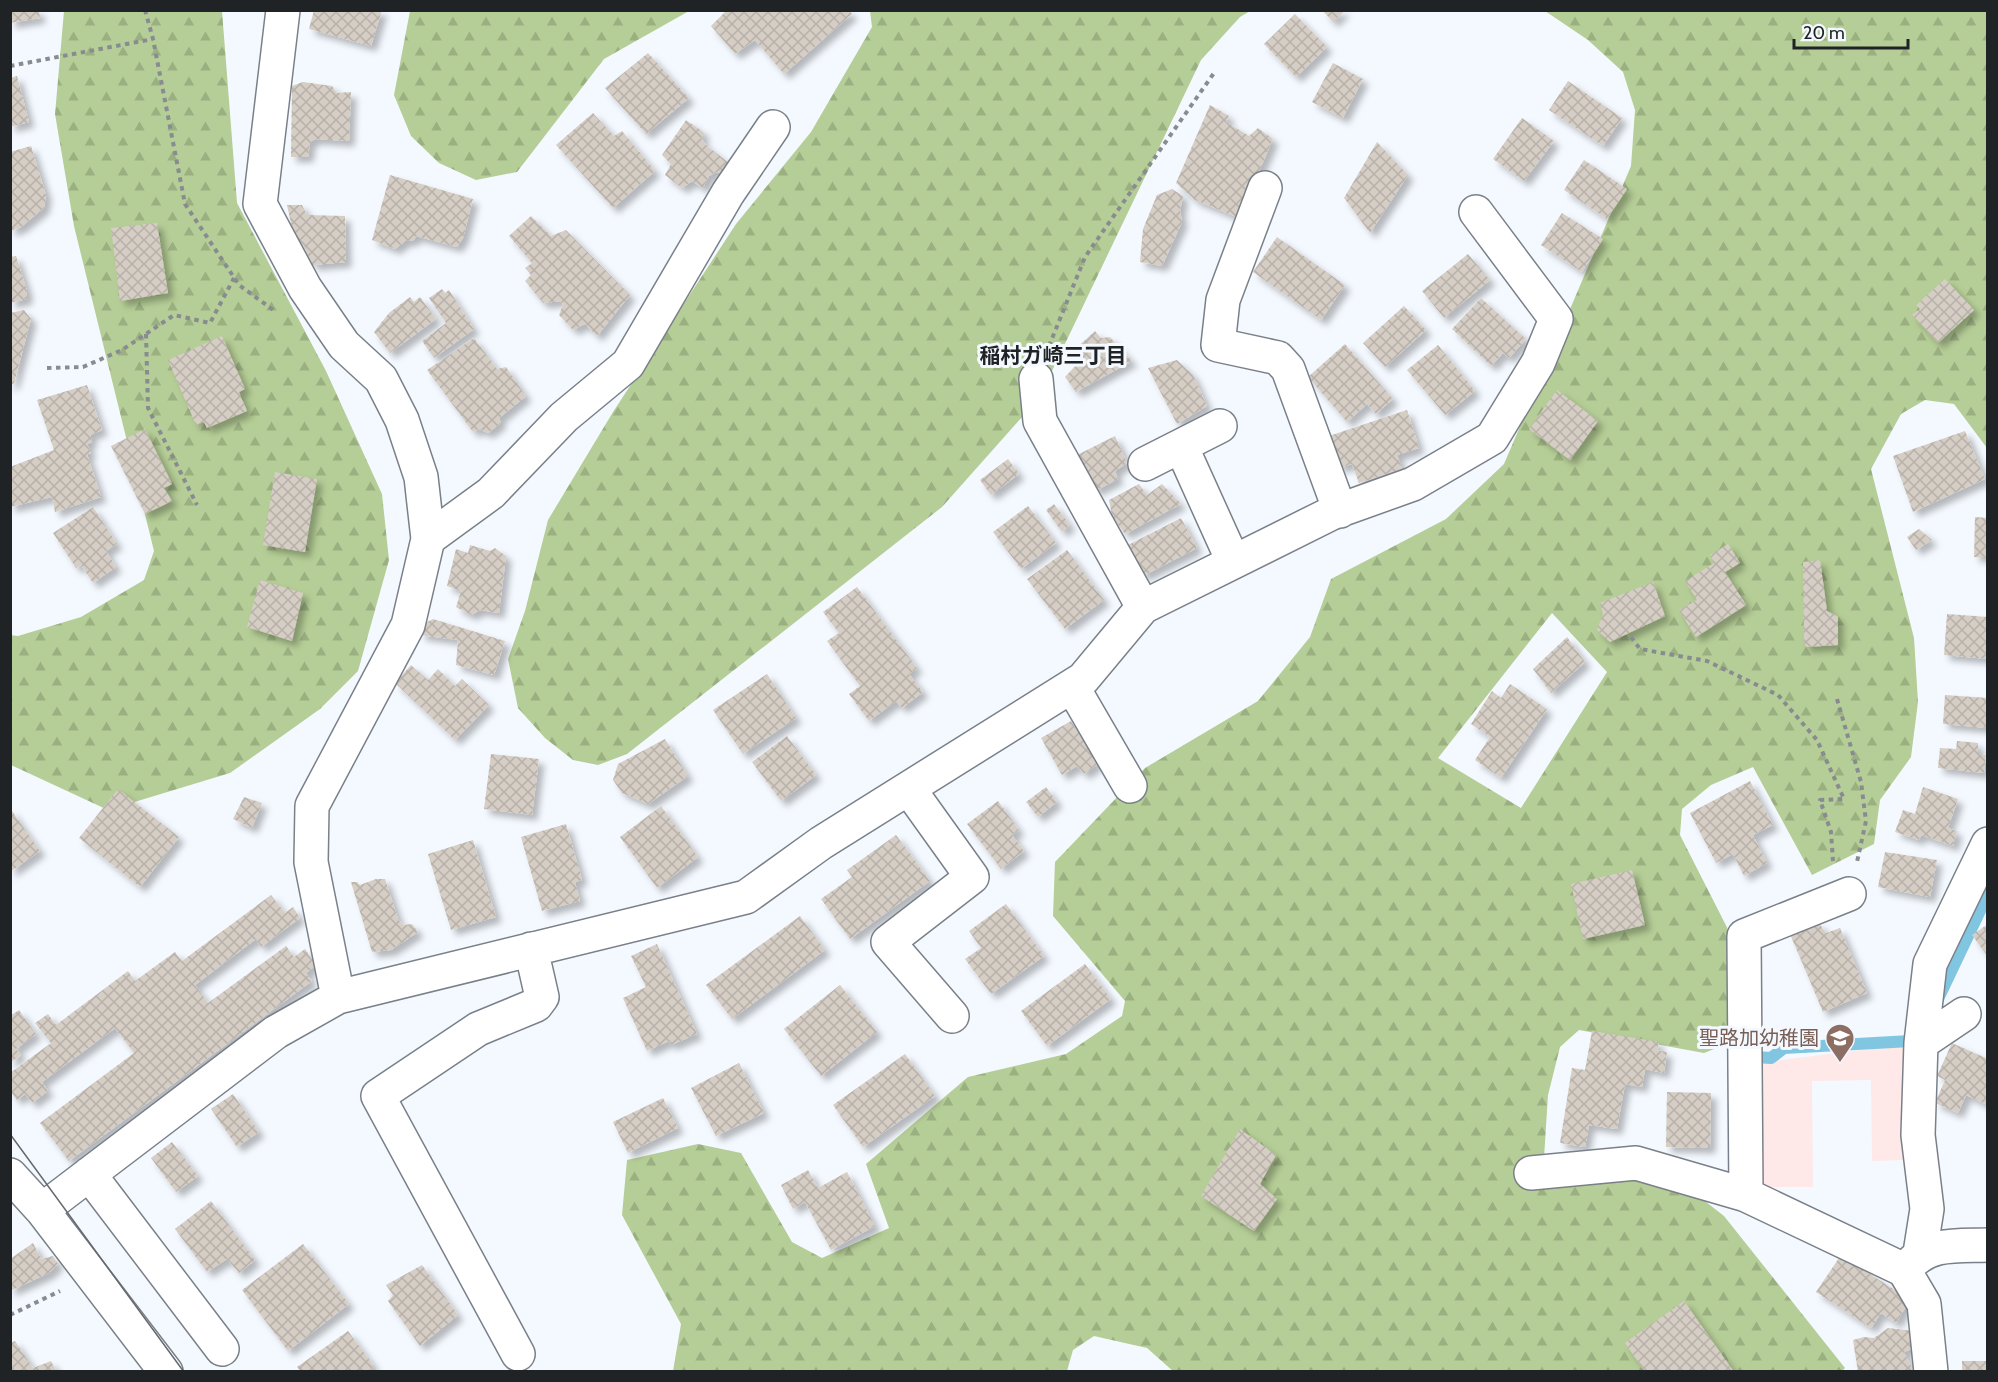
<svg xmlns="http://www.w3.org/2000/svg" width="1998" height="1382" font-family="Cabin,'Noto Sans JP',sans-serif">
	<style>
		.education { fill: #fee8e8 }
		.forest { fill: url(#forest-firs); fill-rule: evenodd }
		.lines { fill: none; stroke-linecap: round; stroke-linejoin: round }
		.stream { stroke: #81c6e1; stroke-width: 12 }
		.building { fill: url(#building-cross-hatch); filter: url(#shadow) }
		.minor-casing { stroke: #7a8089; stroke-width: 36 }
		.path { stroke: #888c90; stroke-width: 4; stroke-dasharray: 4.5 4.5; stroke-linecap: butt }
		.minor { stroke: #fff; stroke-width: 33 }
		.tram { stroke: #65696d; stroke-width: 1.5 }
		.labels { text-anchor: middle; stroke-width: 6; stroke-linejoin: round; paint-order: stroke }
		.education-label { font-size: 20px; fill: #785e54; stroke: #f4f9ff; text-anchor: end }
		.neighbourhood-label { font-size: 21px; font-weight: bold; fill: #202326; stroke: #f4f9ff }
	</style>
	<defs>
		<pattern id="forest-firs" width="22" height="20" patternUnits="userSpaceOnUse" patternTransform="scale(1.5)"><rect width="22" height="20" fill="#b5cd96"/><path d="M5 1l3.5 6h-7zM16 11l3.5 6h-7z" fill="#9bb081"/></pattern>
		<pattern id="building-cross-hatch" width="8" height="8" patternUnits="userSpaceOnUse" patternTransform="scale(1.5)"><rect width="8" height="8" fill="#d6cec5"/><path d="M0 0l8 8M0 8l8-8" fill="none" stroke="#b7b1a9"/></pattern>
		<filter id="shadow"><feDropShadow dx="5.5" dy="5.5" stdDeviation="3" flood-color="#0004"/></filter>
	</defs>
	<rect width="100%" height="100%" fill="#f4f9ff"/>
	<path class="education" d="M1905,1045V1160L1872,1161L1871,1080L1812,1081L1813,1187H1762L1754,1063Z"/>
	<path class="forest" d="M64,11H222L237,203L326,371L382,494L389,560L358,671L320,709L230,773L108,810L11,765L10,635L18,636L81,617L144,580L154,551L74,226L55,114Z
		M410,11V10L689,11L604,59L517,172L476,180L439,163L411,136L394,95Z
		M870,11H1250L1240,17L1201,60L1039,398L942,507L627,754L598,765L573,760L545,738L518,708L508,659L525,611L548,520L613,412L736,224L811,132L872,27Z
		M1545,11H1987V448L1954,404L1925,400L1901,414L1871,469L1914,638L1918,702L1911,757L1880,800L1874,844L1812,875L1753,767L1711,785L1682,809L1680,835L1739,951L1737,1040L1704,1053L1579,1030L1560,1047L1548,1095L1544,1158L1651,1159L1724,1216L1845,1368L1842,1371L1174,1372L1147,1348L1094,1336L1073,1350L1067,1371H673L681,1324L622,1215L627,1160L698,1144L741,1153L792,1242L822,1258L889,1228L866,1164L968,1077L1066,1054L1122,1016L1125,1001L1053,916L1055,862L1145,768L1258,701L1310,637L1331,579L1446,519L1504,464L1631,166L1635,110L1623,72L1588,40ZM1552,613L1607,672L1521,808L1438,758Z"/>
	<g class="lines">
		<path class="stream" d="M1938,999L1988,894
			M1755,1057L1771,1058L1784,1048L1911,1041L1919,1035"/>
	</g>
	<path class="building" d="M10,10H39L40,18L10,23Z
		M314,10H382L371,46L309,29Z
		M727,10H849L852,14L784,74L755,40L735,54L711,26Z
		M1322,10H1345L1333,22Z
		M1295,14L1327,47L1296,77L1264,44Z
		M648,53L689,98L646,134L605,88Z
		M1333,63L1363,79L1343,118L1312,102Z
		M17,76L29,122L10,127V78Z
		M1568,81L1622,118L1603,146L1549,110Z
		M303,82L332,86L337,93L351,92L349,141L315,139L310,142L308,157H291L292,86Z
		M1210,105L1229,116L1226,122L1249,136L1258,128L1273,139L1239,218L1195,200L1176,183Z
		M593,113L614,136L622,131L655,171L613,208L556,145Z
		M1522,118L1554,141L1524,181L1493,159Z
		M686,120L702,131L705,134L701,138L707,146L728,162L720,173L716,172L709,176L703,188L692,181L682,188L665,175L671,164L662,155Z
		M1377,142L1408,175L1370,233L1344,198Z
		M31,146L46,195L44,208L21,227L10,231V152Z
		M1584,160L1627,189L1607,219L1564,190Z
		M390,175L473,199L463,238L457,247L416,236L414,240L405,241L395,249L372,240Z
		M1172,189L1183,196L1180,211L1182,222L1162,266L1140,262L1143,229L1157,195Z
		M287,205H302L307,215L345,216L346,262L312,265L311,260L306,258V248L295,242Z
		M1562,213L1603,239L1582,272L1541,245Z
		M531,216L551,236L566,230L630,295L597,336L585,324L573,330L559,315L563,304L561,301L543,303L525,281L531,275L525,268L532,263L509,236Z
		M157,223L168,293L120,301L111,228Z
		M1277,237L1345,285L1321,320L1253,272Z
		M1468,254L1490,280L1444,318L1422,291Z
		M16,256L27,291V299L10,303V257Z
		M1945,279L1974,310L1938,343L1912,315L1920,309L1916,305Z
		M442,289L445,293L449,290L474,329L434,358L422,341L446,323L429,298Z
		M410,297L414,302L420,297L436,319L390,353L374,332L389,313Z
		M1481,298L1526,339L1509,358L1503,353L1491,366L1452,329Z
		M1404,306L1426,330L1385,367L1363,343Z
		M24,310L31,319L14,383L10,386V313Z
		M1095,331L1101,338L1110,337L1132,361L1076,392L1065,377L1078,363L1075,349Z
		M222,336L245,389L239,392L247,411L207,428L204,422L196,425L168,360Z
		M474,338L497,369L506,367L526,396L499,418L501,423L488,433L479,429L473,432L427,370Z
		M1345,344L1393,399L1376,414L1367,404L1347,422L1308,377Z
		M1438,345L1475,391L1445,415L1407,370Z
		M1177,360L1193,375L1207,406L1177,424L1148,368Z
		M87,385L102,430L90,435L92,442L87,444L91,453L87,454L101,497L55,512L52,497L10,507V467L54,450L37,400Z
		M1557,390L1598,421L1570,460L1529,429Z
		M1407,410L1419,448L1397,455L1402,469L1359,483L1352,464L1339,468L1329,436Z
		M145,429L172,484L164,488L172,501L145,514L111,446Z
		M1965,431L1985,479L1913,512L1893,456Z
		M1115,436L1127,463L1115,471L1118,479L1095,491L1077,455Z
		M1008,459L1019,474L991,495L980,480Z
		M275,472L317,479L305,552L263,545Z
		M1139,484L1147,495L1162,484L1181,504L1125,534L1112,516L1109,500Z
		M1054,504L1070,525L1062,532L1046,510Z
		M1028,506L1056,543L1021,569L993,532Z
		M93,507L117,544L106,551L116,567L93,583L81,565L76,568L53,533Z
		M1975,517L1988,518V557H1974Z
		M1181,518L1197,548L1143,576L1128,545Z
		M1919,529L1932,540L1916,550L1907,537Z
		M1728,544L1740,563L1725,572L1746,605L1696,637L1679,610L1697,600L1685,581L1714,563L1710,555Z
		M470,545L490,551L495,548L506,556L499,613L480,610L471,615L456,607L461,591L447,586L456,549L468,553Z
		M1067,550L1104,600L1065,629L1027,579Z
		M1820,560L1827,611L1838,617V645L1807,647L1804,644L1803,562Z
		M260,580L303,593L292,641L247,627Z
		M1653,582L1665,616L1610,642L1597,630L1603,614L1600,603Z
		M857,587L917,668L909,674L923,692L902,708L896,701L869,721L849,694L860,686L827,641L839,633L823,612Z
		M1947,614L1988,617V659L1944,655Z
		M433,619L505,641L494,675L456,665L458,640L420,635L421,625Z
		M1567,637L1585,662L1551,693L1533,669Z
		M411,665L428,680L438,669L455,686L462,679L489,705L455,740L395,683Z
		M767,674L796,718L743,754L713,710Z
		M1510,684L1547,709L1501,778L1475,760L1490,737L1471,724L1492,691L1501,698Z
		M1945,695L1988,698V728L1943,724Z
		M1071,721L1098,764L1084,774L1077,766L1062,775L1041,738Z
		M787,736L816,775L781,801L752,762Z
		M665,739L688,776L648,804L622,793L613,780L618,764Z
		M1957,741L1978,743V754L1986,755L1984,773L1938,768L1940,748L1956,749Z
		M491,754L539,759L532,815L484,809Z
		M1750,781L1773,825L1753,835L1767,863L1744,876L1733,854L1716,863L1690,813Z
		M1046,787L1057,802L1038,817L1026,802Z
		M1923,787L1958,799L1948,828L1957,831L1953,846L1921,835L1919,840L1895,832L1903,810L1915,814Z
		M118,789L179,837L140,887L79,838Z
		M244,797L262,803L252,828L233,819Z
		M998,801L1019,830L1012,835L1024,851L1001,869L967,824Z
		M661,806L698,857L657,888L620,837Z
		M10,808L40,851L10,872Z
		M566,824L582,880L575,882L580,901L542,911L521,837Z
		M896,835L930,881L850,939L821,899L852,877L847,870Z
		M473,840L496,917L451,930L428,854Z
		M1885,852L1937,860L1930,897L1878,887Z
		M1632,870L1645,925L1583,939L1571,884Z
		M376,879H385L398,919L403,925L412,924L418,932L391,950L372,952L351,882H357L360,885Z
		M271,895L285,913L293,907L300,918L261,947L256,939L195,985L208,1003L286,946L294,957L305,949L316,965L306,973L312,981L69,1161L40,1123L134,1053L115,1028L42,1082L48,1091L32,1103L25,1094L17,1100L10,1091V1073L51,1043L35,1023L48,1014L56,1025L128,971L135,981L175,952L182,961Z
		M1006,904L1044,956L991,994L965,959L981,948L969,931Z
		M800,916L825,950L732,1019L706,985Z
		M1819,923L1826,933L1840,928L1867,993L1823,1012L1790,934Z
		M1988,924V957L1972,935Z
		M657,944L697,1034L671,1045L669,1041L647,1051L623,998L646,987L631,956Z
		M1085,964L1111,999L1047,1046L1021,1011Z
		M840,985L877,1032L821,1076L784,1029Z
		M19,1010L36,1034L16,1049L21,1055L10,1063V1016Z
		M1592,1031L1659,1042L1657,1050L1667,1052L1664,1073L1645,1069L1642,1087L1625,1084L1617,1129L1589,1125L1585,1147L1560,1143L1572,1068L1585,1070Z
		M1952,1043L1988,1059V1105L1966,1095L1958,1113L1935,1103L1945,1080L1937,1076Z
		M905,1054L935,1096L863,1147L833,1105Z
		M739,1063L764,1113L716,1136L691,1088Z
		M1667,1092L1711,1093L1710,1148L1666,1147Z
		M233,1094L259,1132L237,1147L211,1109Z
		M663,1098L678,1128L628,1153L613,1122Z
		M1240,1129L1276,1155L1260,1184L1277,1199L1254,1231L1201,1196Z
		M172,1142L198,1176L176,1192L151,1158Z
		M808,1170L818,1188L847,1172L875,1226L831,1250L805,1202L793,1209L781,1185Z
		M211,1201L255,1260L239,1273L227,1259L207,1272L175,1229Z
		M33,1243L41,1259L53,1256L58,1264L49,1273L10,1291V1259Z
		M303,1244L349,1304L288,1351L242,1290Z
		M1841,1255L1910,1300L1896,1323L1881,1313L1871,1328L1816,1292Z
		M422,1265L458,1315L420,1346L388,1301L393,1295L386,1285Z
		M1684,1301L1734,1372H1645L1625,1343Z
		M1888,1328L1914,1331V1348L1904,1352L1914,1372H1858L1853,1340L1864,1337L1874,1338Z
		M348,1331L374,1366L367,1372H301L297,1367Z
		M15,1341L33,1368L51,1361L57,1372H10V1343Z
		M1962,1361H1988V1372H1962Z"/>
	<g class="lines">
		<g class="minor-casing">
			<path id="minor" d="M283,10L260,204L305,288L344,345L381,379L402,420L421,477L428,539L408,625L312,806L311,862L338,997
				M1265,188L1223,300L1218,345L1278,358L1288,369L1340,511
				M1036,379L1040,421L1143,607
				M1181,446L1233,561
				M1145,464L1220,426
				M428,539L491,493L564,417L628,364L728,193L773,127
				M1072,686L1130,786
				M909,789L972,877L888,942L952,1016
				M1921,1043L1964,1014
				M1531,1173L1636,1163L1746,1195L1904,1270L1924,1304L1931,1372
				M89,1174L222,1349
				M10,1175L42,1210L166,1372
				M1746,1195L1744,936L1849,894
				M42,1210L276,1032L338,997L746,897L821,843L1083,679L1143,607L1332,513L1413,484L1492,438L1538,363L1556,319L1476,212
				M1920,1253L1927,1209L1918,1135L1921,1043L1930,964L1988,844
				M1908,1266C1930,1242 1956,1246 1988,1245
				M518,1354L378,1096L478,1029L536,1005L542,997L531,949"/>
		</g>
		<path class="path" d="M145,10L153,39L185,204L239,285L276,312
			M10,66L153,39
			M146,334L148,408L197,505
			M1049,346L1085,257L1214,73
			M47,368L83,367L122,350L174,315L210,323L234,278
			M1631,637L1640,649L1707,661L1778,695L1817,740L1844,799L1820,800L1831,832L1833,861
			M1837,699L1861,782L1866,821L1857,862
			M10,1315L60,1291"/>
		<use href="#minor" class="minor"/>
		<path class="tram" d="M10,1134L184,1372"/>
	</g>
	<defs>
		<g id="school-pin" transform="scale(1.5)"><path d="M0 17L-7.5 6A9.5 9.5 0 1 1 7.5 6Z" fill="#8d6e63" stroke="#f4f9ff"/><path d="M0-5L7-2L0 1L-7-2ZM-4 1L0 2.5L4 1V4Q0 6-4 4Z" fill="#fff"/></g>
	</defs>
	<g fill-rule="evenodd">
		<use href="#school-pin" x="1840" y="1038"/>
	</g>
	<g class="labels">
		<g class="education-label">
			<text x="1819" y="1045">聖路加幼稚園</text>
		</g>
		<g class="neighbourhood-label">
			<text x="1053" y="363">稲村ガ崎三丁目</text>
		</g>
	</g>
	<rect width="1998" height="1382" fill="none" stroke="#202326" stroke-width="24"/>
	<path d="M1794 39v9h114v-9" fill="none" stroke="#202326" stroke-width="3"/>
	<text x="1803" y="39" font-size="18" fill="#202326" stroke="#f4f9ff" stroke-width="4.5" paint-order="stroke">20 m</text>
</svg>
